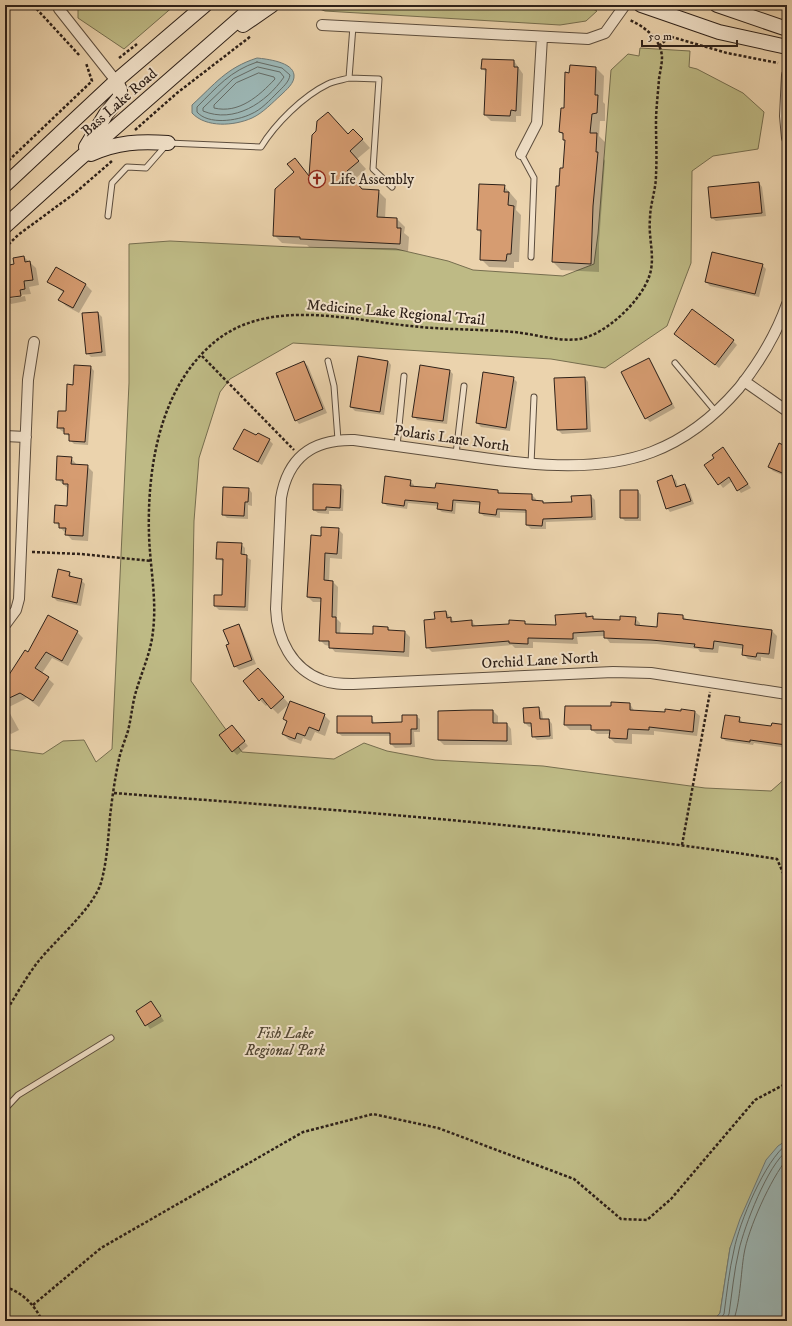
<svg xmlns="http://www.w3.org/2000/svg" width="792" height="1326" font-family="'IM FELL DW Pica',serif">
	<style>
		.green { fill: #beba85; stroke: #766e4f }
		.water { fill: #9cb6b4; stroke: #707a76 }
		.shadow { fill: #0003 }
		.lines { fill: none; stroke-linecap: round; stroke-linejoin: round }
		.shore { stroke: #656c66; stroke-width: 1 }
		.building { fill: #d69c71; stroke: #2e2119 }
		.lane-casing { stroke: #5d4e3e; stroke-width: 7 }
		.street-casing { stroke: #5d4e3e; stroke-width: 12 }
		.secondary-casing { stroke: #2e2119; stroke-width: 16 }
		.path { stroke: #2e2119; stroke-width: 2.5; stroke-dasharray: 3 2; stroke-linecap: butt }
		.lane { stroke: #f2e2ca; stroke-width: 5 }
		.street { stroke: #f2e2ca; stroke-width: 10 }
		.secondary { stroke: #f2e2ca; stroke-width: 14 }
		.labels { text-anchor: middle; stroke-width: 4; stroke-linejoin: round; paint-order: stroke }
		.street-label { font-size: 15px; fill: #2e2119; stroke: #f2e2ca }
		.poi-label { font-size: 15px; fill: #2e2119; stroke: #f2e2ca; text-anchor: start }
		.park-label { font-size: 15px; font-style: italic; fill: #524734; stroke: #f2e2ca }
	</style>
	<rect width="100%" height="100%" fill="#ebd3ad"/>
	<filter id="stains"><feTurbulence type="fractalNoise" baseFrequency=".005" numOctaves="4"/><feColorMatrix values="0 0 0 0 .2 0 0 0 0 .09 0 0 0 0 .02 0 0 0 .5 -.17"/></filter>
	<radialGradient id="worn" r=".72"><stop offset=".6" stop-color="#630" stop-opacity="0"/><stop offset="1" stop-color="#630" stop-opacity=".3"/></radialGradient>
	<path class="green" d="M78,5H151L153,7L156,5H175L124,49L78,18Z
		M309,5H585L597,11L586,21L560,25L325,11Z
		M640,48L690,51L689,67L697,69L743,93L764,112L758,149L713,156L692,171L691,263L667,326L605,368L551,359L293,343L230,379L220,392L199,458L194,521L191,681L242,752L334,759L364,743L387,751L435,760L543,766L705,788L771,791L787,777V1140L730,1248L720,1313L713,1321H5V749L43,754L63,741L84,740L96,762L112,749L129,383V244L170,241L292,247L396,249L448,261L473,270L563,276L594,264L598,234L611,70L628,54L639,56Z"/>
	<path class="water" d="M257,58C267,59 293,62 294,75C295,83 286,90 281,95C273,102 263,113 252,118C234,126 206,128 192,113V105C215,84 226,68 257,58Z
		M787,1140V1321H713L720,1313L730,1248L740,1219L766,1160L778,1146Z"/>
	<path class="shadow" d="M514,61L523,74L521,116H516V122L491,121L485,115L487,73L482,68Z
		M596,68L604,76L603,102L605,104V121H600L599,136L605,142L604,159L605,161L599,243V272L561,270L553,262L560,187L564,169L566,142L564,136L560,132L565,109Z
		M348,135L361,138L370,148L357,159L366,169L354,180L363,190L378,191L386,199L385,219H397L405,227L404,233L409,237L408,251L309,247L307,245L282,243L274,235L295,172V160L310,177Z
		M759,183L762,187L766,216L716,221L712,218Z
		M504,186L517,201L516,210L521,215L519,262H514V268L489,267L481,259L482,234L478,230Z
		M24,257L36,268L39,285L29,287L31,294L8,296V299L25,296L26,301L11,304L5,298V282H8Z
		M762,265L766,269L759,297L710,286L706,282Z
		M56,269L86,285L92,291L79,313L66,306L60,300L64,293L49,282Z
		M98,313L102,317L106,356L91,357L87,353L84,314Z
		M679,337L733,341L737,345L719,368Z
		M649,360L652,363L675,408L650,422L646,418Z
		M388,361L391,365L384,415L355,411L351,407Z
		M304,362L308,366L327,413L299,424L296,420Z
		M91,367L94,371L88,445L74,444L70,440V437L58,428L67,412L74,386Z
		M450,371L453,374L447,424L417,420L414,416Z
		M513,378L517,382L510,431L481,427L477,423Z
		M585,378L588,382L591,432L562,434L558,430Z
		M257,437L269,440L273,444L262,465L235,449Z
		M723,448L751,488L741,493L732,481L723,488L706,465L715,458Z
		M787,448V477L773,471L769,467Z
		M71,458L77,465L87,466L93,472L88,541L72,540L55,522L68,507L69,489L57,479Z
		M672,477L676,480L678,487L685,485L689,489L694,504L670,512L667,508Z
		M410,481L414,485V487L498,491L500,494L532,495L536,499V502L545,504L573,503L591,496L595,500L596,520L546,522V529H531L527,525V513L500,512V518L484,516L480,513V505L456,503L455,514L442,512L438,509V506L408,503L407,509L387,506L383,502Z
		M340,486L344,490L343,511H329V514L318,513L314,510Z
		M249,489L252,493V506L248,505V519L227,518L223,514Z
		M638,491L641,495V521H625L621,517Z
		M338,529L343,534L342,559L330,558L329,582H333L338,587L337,619L341,623L340,635H374L388,628L391,631L405,632L410,637L409,657L335,652L330,646L325,645L320,640L322,602H313L308,597L322,537Z
		M241,544L245,548V556L251,560L248,611L219,610L215,606V596H223L224,562L217,558Z
		M69,573L73,578L81,580L85,584L81,606L57,601L53,597Z
		M446,612L455,623L471,621L477,627L510,625L524,622L528,625L557,626L585,614L595,620L621,621L635,618L640,623V627L657,628L659,614L683,616L688,621L772,631L777,636L774,659L761,657V661L748,659L743,654V649L719,646L718,653L700,652L698,649L657,644L610,643L605,636L577,637L578,644L533,642V648H515L512,645L432,652L427,647L436,620Z
		M238,625L242,629L256,664L239,670L235,666L230,644Z
		M77,632L83,638L68,666L52,658L42,673L54,684L39,707L27,698L7,708L19,730L11,734L5,728V684L28,654Z
		M264,675L289,704L278,714L268,704L266,706L260,700Z
		M630,704L635,712H695L700,716L697,736L654,731V735L632,734V744L615,743L610,738L611,734H597L592,730H570L565,725L612,707Z
		M538,708L542,712L543,720H549L552,724L553,739L537,740L533,736V726L529,727L525,723Z
		M493,711L498,716V724H507L511,729L512,745H444L439,740Z
		M324,715L330,721L325,736L315,732L311,741L303,738L301,744L289,740L283,734L287,722L284,719Z
		M416,716L420,719V732H414L415,747L395,748L391,744V736H342L338,733L371,717L375,724L403,723Z
		M739,718L743,723L772,728L773,724L787,726V748L754,743L753,745L726,741L722,738Z
		M235,730L248,746L237,755L233,751Z
		M151,1002L164,1021L150,1029L137,1011Z"/>
	<g class="lines">
		<path class="shore" d="M257,62L282,68L290,75C289,82 283,87 278,92C270,100 261,110 251,114C237,121 208,125 197,112V107C217,87 230,71 257,62Z
			M258,67L280,72L284,77C266,103 234,124 203,111V108L233,79Z
			M259,73L274,77L275,79C259,96 239,114 214,108V105L236,83Z
			M718,1321L724,1314C727,1292 729,1271 734,1250C739,1223 765,1160 787,1144
			M725,1321L729,1314C732,1293 734,1271 739,1250C744,1227 768,1164 787,1151
			M733,1321C740,1307 741,1271 744,1254C748,1229 771,1178 787,1159"/>
	</g>
	<path class="building" d="M482,59L514,60V67H518L516,111L511,110L510,116L484,115L486,69H481Z
		M570,65L596,67L595,95H598L597,113L592,114L590,133H597L596,152H598L593,206L591,264L552,262L556,186H559L560,168H563L565,140H563V133L559,132L561,108H564L565,72L569,73Z
		M328,112L348,134L353,129L363,139L350,151L359,161L347,171L362,189L379,190L377,217L397,218V228H401L400,244L300,239V237L273,236L275,189L294,172L287,164L295,158L309,176L312,135L316,131L317,121Z
		M759,182L762,213L711,218L708,187Z
		M479,184L505,185L504,192H509L508,205L514,206L511,254H507L506,261L480,260L481,230H477Z
		M712,252L763,264L755,294L705,282Z
		M24,256L25,262L30,261L33,280L24,281L25,289L20,290L21,296L5,298V281H7L5,266L14,264L13,258Z
		M56,267L86,284L73,308L58,300L64,291L47,282Z
		M692,309L734,340L715,365L674,334Z
		M98,312L102,352L86,354L82,313Z
		M358,356L388,361L380,412L350,407Z
		M649,358L672,404L645,419L621,372Z
		M304,361L323,409L295,421L276,373Z
		M74,365L91,366L85,442L69,441V434H64V428H57L58,411H66L67,384L73,385Z
		M420,365L450,370L443,421L412,417Z
		M483,372L514,377L506,428L476,423Z
		M585,377L587,429L557,430L554,378Z
		M244,429L256,435L258,433L270,439L258,462L233,449Z
		M779,443L787,447V475L768,467Z
		M723,447L748,484L737,491L729,477L718,485L704,465L714,458L712,455Z
		M57,456L72,457L71,464L88,465L83,536L65,535L66,528H59V523H54L55,505L67,506L68,484H63V480H56Z
		M672,475L676,487L685,484L691,501L666,509L657,481Z
		M385,476L411,480L410,486L435,488L436,483L498,490V493L532,494V500L543,501V503L572,502L571,496L591,495L592,517L543,519L542,526L526,525V510L497,509L496,515L479,513L480,502L453,500L452,511L437,509L438,503L405,500L404,506L382,503Z
		M313,484L341,485L340,508L326,507V510H313Z
		M223,487L249,488L248,502H245L244,516L222,515Z
		M620,490H638V518H620Z
		M321,527L339,528L337,554L325,553L324,580L333,581L332,617H336V633L373,634V626L388,627V630L405,631L404,652L329,648V641H319L321,598L307,597L311,535L321,536Z
		M217,542L242,543L241,554L247,555L245,607L214,606V595H222L223,559H216Z
		M58,569L70,572L69,576L82,579L77,603L52,597Z
		M446,611L447,618L451,617V622L472,620V626L509,624V620L525,621V624L556,625L555,615L586,613V617L593,616V619L620,620V616L636,617L635,625L657,627L658,613L683,615V619L772,630L769,654L757,653L756,657L742,655L743,645L714,641L713,649L694,647L695,644L651,640L604,638V631L573,633V639L528,638V644L509,643V641L426,648L424,620L435,619L434,612Z
		M48,615L78,631L62,661L46,652L35,668L49,677L33,701L20,693L5,700V681L25,650L28,652Z
		M239,624L252,660L234,667L226,645L229,644L223,630Z
		M258,668L284,697L271,709L262,698L259,701L243,681Z
		M290,701L325,714L319,731L309,727L305,736L297,733L295,739L282,734L287,721L283,719Z
		M611,702L630,703V710L665,712V709L681,711V709L695,711L693,732L649,727V730L628,729L627,739L609,738L610,730H591V725H564L565,706H611Z
		M539,707L540,719H549L550,736L532,737L531,723H524L523,708Z
		M472,710H493V723H507V741L438,740V711Z
		M402,715H417V729H411V744H390V733H337V716H372V723L402,722Z
		M725,715L740,717L739,722L771,726L772,723L787,725L786,745L750,740V742L721,738Z
		M232,725L245,741L232,752L219,735Z
		M151,1001L161,1016L145,1026L136,1011Z"/>
	<g class="lines">
		<g class="lane-casing">
			<path id="lane" d="M349,78L379,79L373,169L392,187
				M521,154L534,178L531,257
				M108,216L112,183L127,167L146,168L168,143L261,147C275,124 303,96 328,84C335,81 342,80 349,78L353,26
				M328,361L334,386L338,440
				M675,363L716,412
				M397,446L404,376
				M456,454L464,386
				M531,464L534,397
				M5,1109L18,1095L111,1038"/>
		</g>
		<g class="street-casing">
			<path id="street" d="M59,5V9L116,81
				M322,25L588,39L605,33L625,5
				M787,75L785,116L787,138
				M521,154L537,123L542,37
				M787,304C776,335 759,363 739,388C715,416 686,439 652,452C594,474 522,464 462,455C426,450 390,445 354,440C313,439 288,457 281,498L276,609C277,639 292,669 322,680C332,684 342,684 353,684L613,672L651,673L787,694
				M744,381L787,411
				M5,436L26,437
				M5,625L16,610L19,599L28,380L34,342"/>
		</g>
		<g class="secondary-casing">
			<path id="secondary" d="M641,5L719,32L787,47
				M717,5L787,29
				M243,25L272,5
				M86,147L106,114L120,97V90L116,81
				M91,154C117,142 140,141 168,143
				M5,185L116,81L205,5
				M5,226L78,160L255,5"/>
		</g>
		<path class="path" d="M33,5L80,56
			M599,5L606,8
			M659,46L666,40L672,37L727,53L778,63
			M119,58L137,44
			M135,130L177,93L251,36
			M5,164L92,81L86,63
			M5,248L18,235L75,193L112,161
			M202,356L294,450
			M32,552L81,554L151,561
			M114,793C335,810 557,825 777,859L787,882
			M682,845L710,692
			M5,1013C15,997 25,979 37,963C55,940 92,910 101,883C107,861 108,840 110,817C112,798 115,778 119,759C121,750 125,740 128,731C131,719 132,707 135,695C141,673 151,653 153,631C157,599 150,567 149,535C147,467 160,385 217,340C271,298 349,320 411,326C445,330 480,329 514,332C535,334 558,342 580,339C606,334 640,302 649,277C656,258 648,238 650,219C650,204 656,190 656,175C657,158 656,140 656,123C656,108 658,94 659,79C660,72 662,64 662,57C661,39 645,27 630,20
			M5,1287C22,1292 35,1305 42,1321
			M33,1305L101,1248L303,1132L373,1114L438,1128L574,1179L621,1219L647,1220L671,1199L755,1100L787,1083"/>
		<use href="#lane" class="lane"/>
		<use href="#street" class="street"/>
		<use href="#secondary" class="secondary"/>
	</g>
	<defs>
		<g id="church-ring" transform="scale(0.9)"><circle r="9.5" fill="#f2e2ca" stroke="#8f2418" stroke-width="1.5"/><path d="M-1.2-6h2.4v3.5h3.3v2.4h-3.3V6h-2.4V-.1h-3.3v-2.4h3.3Z" fill="#8f2418"/></g>
	</defs>
	<g fill-rule="evenodd">
		<use href="#church-ring" x="317" y="179"/>
	</g>
	<g class="labels">
		<g class="street-label">
			<text transform="translate(119 102) rotate(-41)" y="5">Bass Lake Road</text>
			<text transform="translate(396 312) rotate(5)" y="5">Medicine Lake Regional Trail</text>
			<text transform="translate(452 438) rotate(8)" y="5">Polaris Lane North</text>
			<text transform="translate(540 660) rotate(-3)" y="5">Orchid Lane North</text>
		</g>
		<g class="poi-label">
			<text x="330" y="184">Life Assembly</text>
		</g>
		<g class="park-label">
			<text x="285" y="1038">Fish Lake<tspan x="285" dy="17">Regional Park</tspan></text>
		</g>
	</g>
	<rect width="792" height="1326" fill="none" stroke="#ebd3ad" stroke-width="20"/>
	<rect x="6" y="6" width="780" height="1314" fill="none" stroke="#2e2119" stroke-width="2"/>
	<rect x="10" y="10" width="772" height="1306" fill="none" stroke="#2e2119"/>
	<path d="M642 40v6h95v-6" fill="none" stroke="#2e2119" stroke-width="2"/>
	<text x="648" y="40" font-size="12" fill="#2e2119" stroke="#f2e2ca" stroke-width="3" paint-order="stroke">50 m</text>
	<rect width="100%" height="100%" filter="url(#stains)"/>
	<rect width="100%" height="100%" fill="url(#worn)"/>
</svg>
